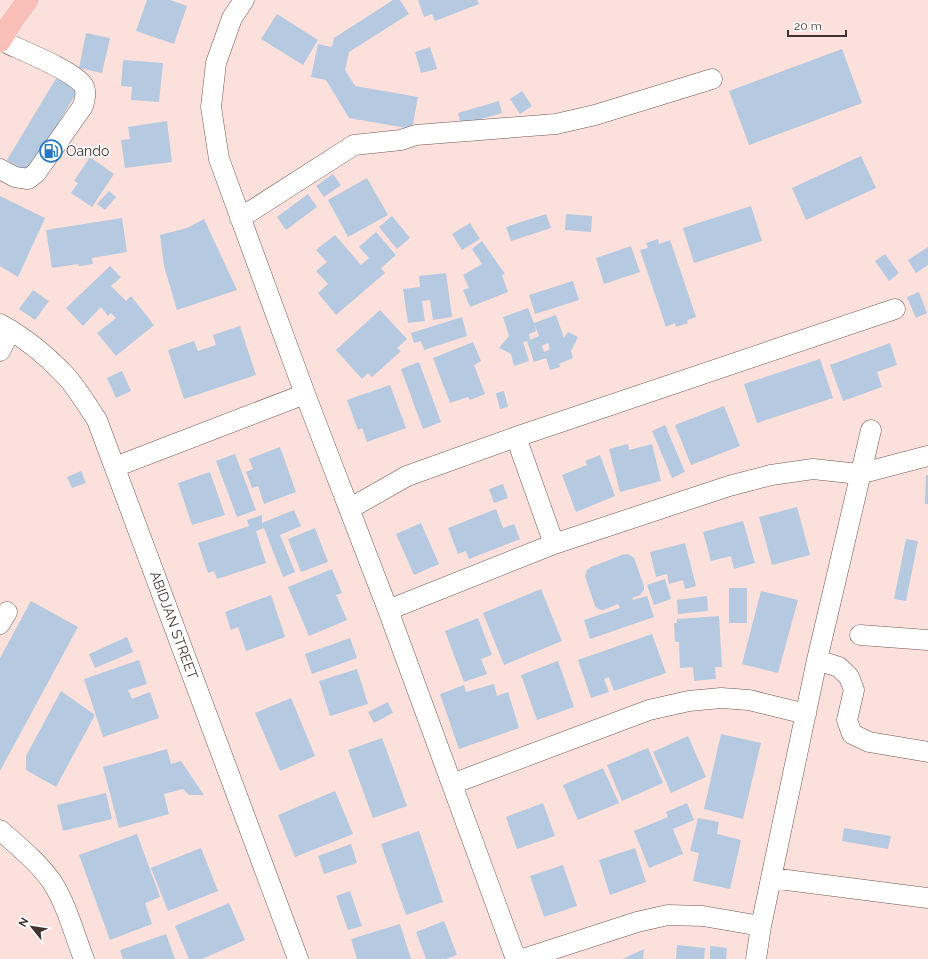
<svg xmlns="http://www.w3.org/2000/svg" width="928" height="959" font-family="Raleway,sans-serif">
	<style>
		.building { fill: #b5c9e0; fill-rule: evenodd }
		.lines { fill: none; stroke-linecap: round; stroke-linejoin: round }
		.minor-casing { stroke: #725651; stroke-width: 21 }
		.major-casing { stroke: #fff; stroke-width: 23 }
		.minor { stroke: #fff; stroke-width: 20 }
		.major { stroke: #fabfb7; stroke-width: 22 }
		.labels { text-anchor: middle; stroke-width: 3; stroke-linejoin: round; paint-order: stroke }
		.poi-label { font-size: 14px; fill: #413331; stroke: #fff; text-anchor: start }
		.street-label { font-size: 14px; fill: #413331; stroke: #fff }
	</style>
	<rect width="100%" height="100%" fill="#fce0dc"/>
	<path class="building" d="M147,0H170L187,6L174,44L136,31Z
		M393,0H400L409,14L349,52L345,70L355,86L418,97L412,129L349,118L326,80L311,77L318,44L332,47L334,38Z
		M418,0H477L479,4L435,21L432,14L424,17Z
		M277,14L318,40L303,65L261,39Z
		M86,33L110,38L102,73L79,68Z
		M430,47L437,69L421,73L415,52Z
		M842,49L862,103L749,145L729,91Z
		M123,60L163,63L159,102L131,100L132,87L121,86Z
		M57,77L78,90L29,173L7,160Z
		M522,91L532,106L520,114L510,99Z
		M499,101L502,113L461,125L458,113Z
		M167,121L172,162L125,168L121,140L130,139L128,127Z
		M861,156L876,188L806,220L792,188Z
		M90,157L114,174L92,207L71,193L78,183L74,181Z
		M333,174L341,185L324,197L316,186Z
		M367,178L388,215L348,237L328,200Z
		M109,191L116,197L105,210L97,204Z
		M308,194L317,207L286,230L277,217Z
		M0,196L45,218L18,277L0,266Z
		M751,206L762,241L694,263L683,228Z
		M546,214L551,228L511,241L506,227Z
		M566,214L592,216L591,232L565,230Z
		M392,216L410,238L397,249L379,227Z
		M122,218L127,252L92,258L93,264L79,266L78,264L52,268L46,230Z
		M204,219L237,290L177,310L164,266L160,235L187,228Z
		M470,223L480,239L462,250L452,234Z
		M376,232L396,255L381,268L385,273L336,315L318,293L328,284L316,271L327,262L316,250L335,235L361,265L369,258L359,247Z
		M658,239L659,244L670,240L696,317L687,320L688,323L676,327L675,323L666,327L640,250L648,248L646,243Z
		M482,241L505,274L502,275L508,292L470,307L463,290L469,288L463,275L482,264L472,249Z
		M631,246L640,272L604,284L596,258Z
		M928,247V265L916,273L908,260Z
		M885,254L899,273L889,281L875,261Z
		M110,266L121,277L111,286L126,301L131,296L154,325L116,356L97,333L116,318L111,313L108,316L101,307L83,326L66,308Z
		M446,273L452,317L433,320L430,300L422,301L425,321L408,323L403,289L420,287L419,276Z
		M573,281L579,300L535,314L529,295Z
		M33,290L49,301L35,320L19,309Z
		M919,292L927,313L916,318L907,297Z
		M528,308L534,323L536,331L529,334L530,340L539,336L534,323L556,315L564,338L568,332L578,337L571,351L573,358L559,364L560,367L550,370L546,358L534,362L527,341L523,342L529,361L514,366L511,354L499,348L509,336L503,317ZM548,343L550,349L544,352L542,346Z
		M380,310L407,339L397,348L401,351L372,377L368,373L362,379L336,350Z
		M462,317L467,336L424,350L421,341L414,343L411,333Z
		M240,326L256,375L184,399L168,350L194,341L198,351L216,345L213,335Z
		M473,342L481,361L474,365L485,394L470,400L468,397L450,403L433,358Z
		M890,343L897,365L877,372L882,387L843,401L830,365Z
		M820,359L833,398L757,423L744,384Z
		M419,362L441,422L423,429L401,369Z
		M122,371L131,391L116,398L107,378Z
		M390,385L406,428L367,442L362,428L358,430L347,400Z
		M504,391L508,407L500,409L496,393Z
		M724,406L740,446L691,465L675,425Z
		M665,425L685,472L672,478L652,431Z
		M628,444L629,450L652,444L661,481L620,492L609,449Z
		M280,447L296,492L264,504L258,486L252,488L246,472L253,469L249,459Z
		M235,454L256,510L237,517L216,461Z
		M600,455L615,496L576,512L562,475L587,465L585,461Z
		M81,471L86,483L72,488L67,477Z
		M210,472L225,515L192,525L178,483Z
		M926,475H928V504H925Z
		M503,484L508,498L494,503L489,489Z
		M797,507L810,555L772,565L759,517Z
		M496,509L503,528L514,524L520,539L469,559L466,551L458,554L448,528Z
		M294,510L301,526L280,535L295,572L283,577L264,528L256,531L266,563L217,579L214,571L208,573L198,543L249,526L247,520L262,515V523Z
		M743,521L755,563L734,569L731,556L711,561L703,532Z
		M421,523L439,564L414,575L396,534Z
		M315,528L328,562L301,572L288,539Z
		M906,539L918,541L906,601L894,599Z
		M685,543L696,586L685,589L683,580L669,584L667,574L656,577L650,552Z
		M628,554L634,558L644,586V590L640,595L632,598L633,600L647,596L654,617L590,639L584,620L620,608L618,604L603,610L598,609L595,606L585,576L587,570L591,567L622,555Z
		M332,569L342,593L336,595L347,620L309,636L288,587Z
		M665,579L671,599L654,605L647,585Z
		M729,588H747V623H729Z
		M541,589L562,641L504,665L483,613Z
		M761,591L798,600L778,673L742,664Z
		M271,595L285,637L246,651L238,627L231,630L225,612Z
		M707,596L708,611L678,614L677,600Z
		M31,601L78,627L0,771V658Z
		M719,616L722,667H715L716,679L694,681L693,667L680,668L679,642H675L674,623H677V619Z
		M478,618L492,655L481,659L487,674L464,682L445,631Z
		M652,634L666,673L614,691L609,677L604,679L609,692L591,698L578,660Z
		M127,637L133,652L95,668L89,654Z
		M350,638L357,658L312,674L305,654Z
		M139,660L147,684L128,690L132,699L150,692L159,718L103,737L84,679Z
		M558,661L574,707L537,720L521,675Z
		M357,669L368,704L330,716L319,681Z
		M494,684L497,696L508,692L519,728L459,749L440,694L464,685L466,692Z
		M61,691L95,715L56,787L26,770V756Z
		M291,698L315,756L280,771L255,713Z
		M388,702L393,713L374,723L368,712Z
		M721,734L761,743L743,819L704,809Z
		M688,736L706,777L671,793L653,752Z
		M382,738L407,806L373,818L348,750Z
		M648,748L663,783L622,801L607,765Z
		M167,749L171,764L181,761L204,795H189L183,789L164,794L169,814L119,828L103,767Z
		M603,768L619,803L578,820L563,785Z
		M335,791L353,834L295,857L278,815Z
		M106,793L112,819L63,831L57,805Z
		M543,803L555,836L517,849L506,817Z
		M687,803L694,820L673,829L683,854L649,868L634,831L668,817L666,812Z
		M698,818L719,822L717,834L741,840L730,889L693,881L699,853L690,851Z
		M844,828L891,836L888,849L842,841Z
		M419,831L443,902L406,915L381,844Z
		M137,834L160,897L145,903L152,924L110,940L79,855Z
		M351,844L357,863L324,874L318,856Z
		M201,848L218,891L168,911L151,868Z
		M635,848L646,882L610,895L599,860Z
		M563,865L577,906L544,917L530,876Z
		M350,891L362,926L348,930L336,896Z
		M229,903L245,940L202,959H189L175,926Z
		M444,921L457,955L446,959H426L416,932Z
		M400,924L411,959H357L351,939Z
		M166,934L175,959H123L120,950Z
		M677,945L705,948L704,959H676Z
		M710,946L727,948L726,959H710Z
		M644,949L643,959H623L633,954Z"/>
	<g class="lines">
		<g class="minor-casing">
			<path id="minor" d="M244,0L232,18L216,63L211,107L219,159L305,394L388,610L516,959
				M0,169L15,177L28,179L36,173L83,106C85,98 87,92 83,85C73,70 18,49 0,40
				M240,218L354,145L401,140L416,135L556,124L595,115L712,79
				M0,324C24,337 46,355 65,375C77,388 87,405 97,420L298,959
				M0,351L11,330
				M516,437L554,544
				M115,467L305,394
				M349,509L407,476L516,437L895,309
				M388,610L554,544L729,486L771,475L813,469L859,474L928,456
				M0,624L7,612
				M860,635L928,640
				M817,660L839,667L849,677L854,690L847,720L852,734L869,742L928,752
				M452,784L649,710L689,701L721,698L749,700L806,714
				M0,830C18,846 38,862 52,882C67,905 74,934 84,959
				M771,878L928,898
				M523,959L637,922L668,915L703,916L761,926
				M756,959L761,926L817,660L871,430"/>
		</g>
		<g class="major-casing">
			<path id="major" d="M0,41L13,20L28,0"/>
		</g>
		<use href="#minor" class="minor"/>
		<use href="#major" class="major"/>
	</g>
	<defs>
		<g id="fuel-ring" transform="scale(1.15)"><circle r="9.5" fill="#fff" stroke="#2a76c6" stroke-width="1.5"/><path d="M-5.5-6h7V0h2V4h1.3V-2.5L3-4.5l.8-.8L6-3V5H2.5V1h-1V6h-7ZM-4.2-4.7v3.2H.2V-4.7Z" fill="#2a76c6"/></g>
	</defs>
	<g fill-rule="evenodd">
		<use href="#fuel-ring" x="51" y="151"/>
	</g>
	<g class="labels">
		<g class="poi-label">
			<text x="66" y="156">Oando</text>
		</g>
		<g class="street-label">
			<text transform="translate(174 625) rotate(70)" y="5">ABIDJAN STREET</text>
		</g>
	</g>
	<g transform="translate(32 927) rotate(300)" stroke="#ffffff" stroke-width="3" paint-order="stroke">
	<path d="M0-3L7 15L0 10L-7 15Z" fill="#413331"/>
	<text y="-6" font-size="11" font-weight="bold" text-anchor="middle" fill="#413331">N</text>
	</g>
	<path d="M788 30v6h58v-6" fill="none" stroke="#413331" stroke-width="2"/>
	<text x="794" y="30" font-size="12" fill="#413331" stroke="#ffffff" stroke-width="3" paint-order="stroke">20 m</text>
</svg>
